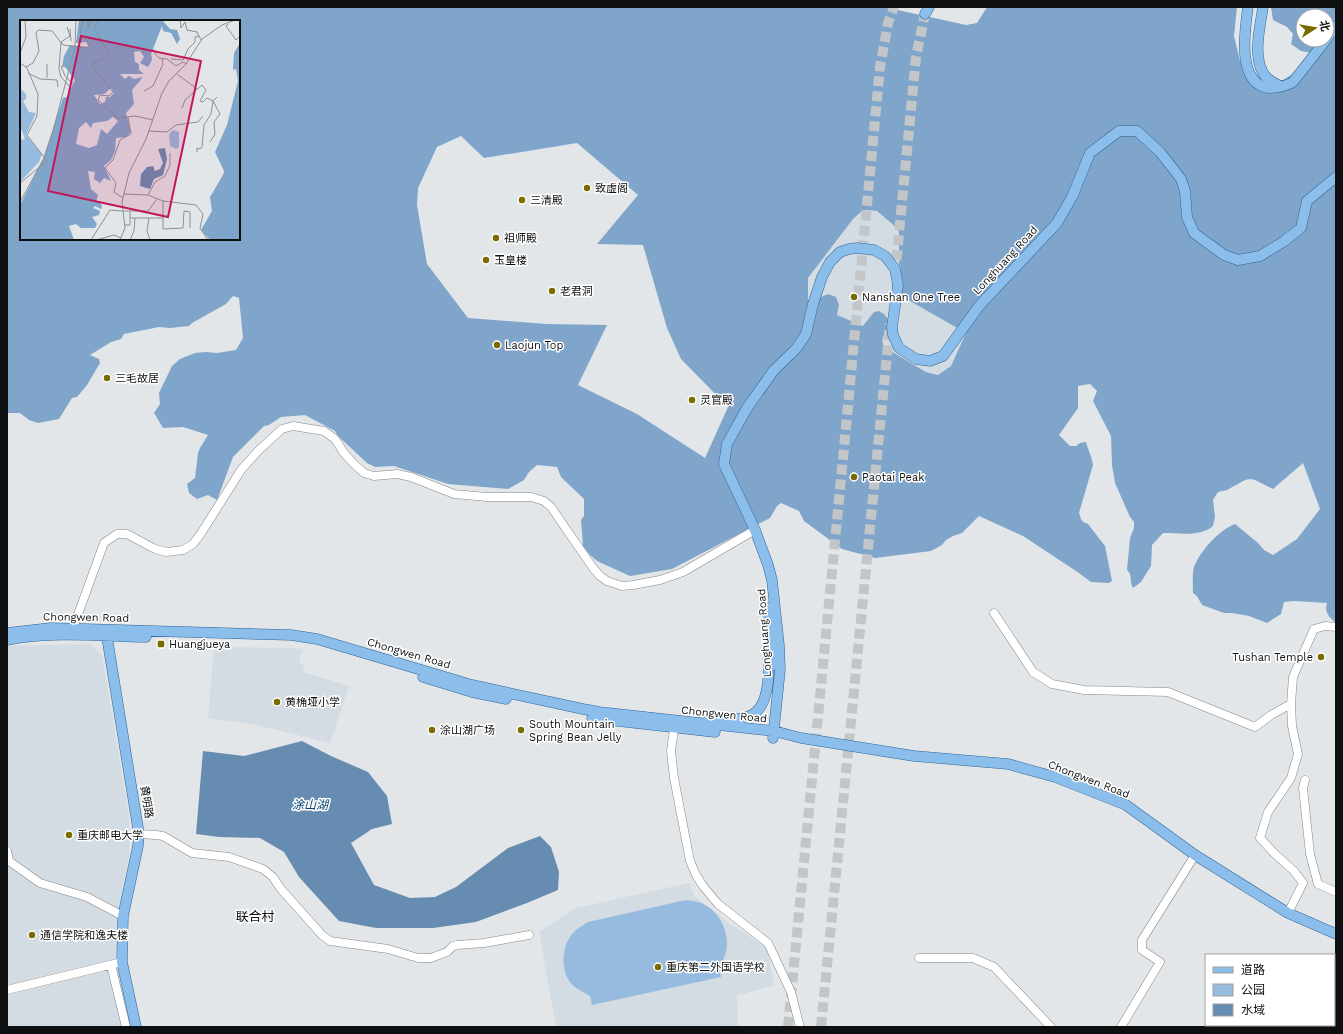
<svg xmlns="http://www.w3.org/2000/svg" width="1343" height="1034" font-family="'Work Sans','Noto Sans SC',sans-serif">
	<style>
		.built { fill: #d3dbe3 }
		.green { fill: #97bbdf }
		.forest { fill: #7fa5cb; fill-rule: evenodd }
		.water { fill: #678cb1 }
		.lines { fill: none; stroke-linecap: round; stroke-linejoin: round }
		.major-tunnel { stroke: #c3c6c8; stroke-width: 10; stroke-dasharray: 10 5; stroke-linecap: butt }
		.minor-casing { stroke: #848689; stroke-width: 9 }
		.major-casing { stroke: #2e6596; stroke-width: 11 }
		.minor { stroke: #fff; stroke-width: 8 }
		.major { stroke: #8cbeeb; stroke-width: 10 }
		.poi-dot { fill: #7a6a02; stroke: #fff; stroke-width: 1.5 }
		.labels { text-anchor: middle; stroke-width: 3; stroke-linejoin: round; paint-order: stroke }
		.poi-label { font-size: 11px; fill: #0e0f10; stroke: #fff; text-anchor: start }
		.street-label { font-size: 11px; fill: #0e0f10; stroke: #fff }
		.water-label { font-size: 12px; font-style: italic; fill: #064473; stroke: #fff }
		.quarter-label { font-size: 13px; fill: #0e0f10; stroke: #fff }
		.inset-road { fill: none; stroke: #8e9092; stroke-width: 1 }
		.view { fill: #c2185b; fill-opacity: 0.15; stroke: #c2185b; stroke-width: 2 }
		.inset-edge { fill: none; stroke: #0e0f10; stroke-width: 2 }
	</style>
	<rect width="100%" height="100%" fill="#e3e6e8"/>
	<path class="built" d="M866,210L878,211L897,228L899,232V288L903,297L966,333L951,366L938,375L926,372L884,347L882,341L883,337L889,329L884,314L879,311L874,312L864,326L837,315L839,305L828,294L812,301L808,300V278L853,219L862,211Z
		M89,644L102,655L129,815L130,841L129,856L117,916V958L131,1027H7V646Z
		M214,647L291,648L303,649L299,663L304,665L303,672L349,686L330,743L257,725L208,718Z
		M689,883L694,896L728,922L767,948L774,985L737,996L738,1027H556L539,932L576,908Z"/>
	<path class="green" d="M686,900C691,901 697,901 701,903C720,910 732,936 725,955C724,959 721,963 719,966L721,977L592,1005L590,996C583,992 572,987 568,979C560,964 563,942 575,931C579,927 584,925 588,922Z"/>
	<path class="forest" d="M7,7H884L966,25L977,23L987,7H1237L1234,36L1240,61L1257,80L1261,81L1283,80L1302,68L1311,53L1301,51L1291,44L1293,34L1287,27L1273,20L1271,7H1336V623C1329,617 1324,612 1327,603L1294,601L1284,602L1281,614L1267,623L1249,616L1232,613H1224L1202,605L1197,596L1193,593C1193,585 1192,574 1194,567C1200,551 1219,530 1235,524L1258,543L1264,550L1273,555L1297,539L1320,509L1303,463L1273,489L1255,480L1250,479L1245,480L1227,490L1218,492L1213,500L1215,517L1213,526C1200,537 1179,533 1163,533L1152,545L1151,566L1141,582L1133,588C1129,581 1133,575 1127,570L1130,538L1134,528V522L1130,517L1115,483L1112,465L1111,436L1093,401L1097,391L1090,384L1078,386V408L1059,435L1070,446H1076L1080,443L1086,442C1088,450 1092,457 1093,465L1079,513L1081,519L1083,522L1088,524L1105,546L1112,581L1109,583L1091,582L1076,571L1023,536L979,516L962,533L953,536L946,540L942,545L931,551L875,558L842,549L804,521L799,511L781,503L777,506L770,518L672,569L630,576L597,561L590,555L583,546L581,520L584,516V499L561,477L557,467L537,465L529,472L524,480L508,489L448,484L394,466L375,467L367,463L338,436L335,431L305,415L281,417L269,425L264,426L233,457L217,500L208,495L197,499L189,493L187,484L195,478L198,453L200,448L208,435L183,427L163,428L154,413L160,404L159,393L172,366L180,359L195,353L206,352L217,353L236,350L243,338L239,298L233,296L226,304L192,323L189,326L170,328L159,327L124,334L121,339L111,342L90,355L99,359L100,363L87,385L77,397L72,398L59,419L38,423L29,420L20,413H7ZM1303,16H1327V40H1303ZM21,21H239V239H21ZM461,136L484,158L577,143L638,195L597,244L643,245L667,328L681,359L728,407L705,458L637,414L578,385L607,325L546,324L468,318L427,264L417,205L418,188L437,147ZM866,210L877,211L897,228L899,232V288L903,297L966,333L951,366L938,375L926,372L884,347C880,337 885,332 893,326L884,314L879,311L874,312L863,326L837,315L839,305L836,297L828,294L812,301L808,300V278L853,219L862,211Z"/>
	<path class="water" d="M302,741L331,756L368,772L387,796L392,824L372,829L351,843L374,885L410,898L435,897L456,887L508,848L540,836L551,847L559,872L558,890L527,903L476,922L433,928H376L339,921L299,877L284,852L260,838L219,837L196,834L203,751L244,756Z"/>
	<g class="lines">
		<path class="major-tunnel" d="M895,275L916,57L925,14
			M788,1027L843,458L880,67L888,23L894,7
			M821,1027L890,324"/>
		<g class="minor-casing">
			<path id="minor" d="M994,613L1033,672L1052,684L1084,690L1168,692L1255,727L1271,715L1291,704
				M73,628L104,543L117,534H127L155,549L167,552L183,550L193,544L200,535L241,470L259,450L282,429L293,426L324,431L335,439L344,453L353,463L364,473L374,476L397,474L411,477L454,494L487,497H531L544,501L551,507L593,568L600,576L607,581L622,586L633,585L660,580L683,572L755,530
				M675,722L671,751L674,778L690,861L696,875L703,886L718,904L768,943L791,992L800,1027
				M1305,780L1303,788L1310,854L1318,884L1336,892
				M139,834L156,835L163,836L192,853L229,857L263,869L273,877L280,888L322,935L330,941L388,949L418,958H431L447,952L453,946L457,945L484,943L529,935
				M7,851L9,861L40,883L87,897L123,916
				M1288,913L1303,883L1294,871L1274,853L1260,838L1268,812L1291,778L1298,754L1292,726L1291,704L1293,677L1314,629L1325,626L1336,627
				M919,958H973L994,967L1051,1027
				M111,965L126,1027
				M7,990L122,962
				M1121,1027L1160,962L1142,950V940L1195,855"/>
		</g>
		<g class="major-casing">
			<path id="major" d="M1248,7C1245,29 1236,84 1269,88C1278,88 1286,86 1293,82L1326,40
				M1263,7C1260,27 1251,62 1267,78C1270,81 1276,84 1280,86
				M925,14L929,7
				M1327,38L1336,26
				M769,608L770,640L776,665
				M106,631L139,834L138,846L123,916L122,962L136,1027
				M7,633L51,628L291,635L317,639L472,685L583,709L599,712L774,731L801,738L914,756L1008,764L1055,777L1126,805L1195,855L1288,913L1336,934
				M7,640C52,631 100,636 146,637
				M423,677L472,692L506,699
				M592,718L715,732
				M709,719C721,719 737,721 749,716C770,709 769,672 769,654
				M773,738L780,670L779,645L772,580L768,565L755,530L724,464L727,444L747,408L774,370L796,349L806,334L813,304L822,277L830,262L840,252L849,249L857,248L874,250L885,256L895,269L898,285L892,327L893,335L899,348L916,359L930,361L943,356L979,306L1057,223L1072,197L1090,153L1119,131H1137L1160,152L1181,179L1185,191L1187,217L1194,233L1224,255L1238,260L1260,256L1283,242L1301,228L1307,201L1336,177"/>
		</g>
		<use href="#minor" class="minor"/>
		<use href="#major" class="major"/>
	</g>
	<g class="poi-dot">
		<circle cx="587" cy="188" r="4"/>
		<circle cx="522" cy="200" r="4"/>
		<circle cx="496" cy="238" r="4"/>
		<circle cx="486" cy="260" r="4"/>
		<circle cx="552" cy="291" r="4"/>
		<circle cx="854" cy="297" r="4"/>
		<circle cx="497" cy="345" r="4"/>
		<circle cx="107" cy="378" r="4"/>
		<circle cx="692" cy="400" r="4"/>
		<circle cx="854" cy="477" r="4"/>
		<rect x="157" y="640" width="8" height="8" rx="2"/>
		<circle cx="1321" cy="657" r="4"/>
		<circle cx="277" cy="702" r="4"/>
		<circle cx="432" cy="730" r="4"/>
		<circle cx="521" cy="730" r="4"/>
		<circle cx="69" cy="835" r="4"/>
		<circle cx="32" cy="935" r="4"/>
		<circle cx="658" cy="967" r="4"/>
	</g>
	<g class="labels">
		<g class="poi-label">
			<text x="595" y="192">致虚阁</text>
			<text x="530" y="204">三清殿</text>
			<text x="504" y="242">祖师殿</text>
			<text x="494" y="264">玉皇楼</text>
			<text x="560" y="295">老君洞</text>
			<text x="862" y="301">Nanshan One Tree</text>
			<text x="505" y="349">Laojun Top</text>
			<text x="115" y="382">三毛故居</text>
			<text x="700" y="404">灵官殿</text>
			<text x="862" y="481">Paotai Peak</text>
			<text x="169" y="648">Huangjueya</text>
			<text x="1313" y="661" text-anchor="end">Tushan Temple</text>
			<text x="285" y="706">黄桷垭小学</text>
			<text x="529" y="728">South Mountain<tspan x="529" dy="13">Spring Bean Jelly</tspan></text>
			<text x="440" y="734">涂山湖广场</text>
			<text x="77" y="839">重庆邮电大学</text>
			<text x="40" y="939">通信学院和逸夫楼</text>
			<text x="666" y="971">重庆第二外国语学校</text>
		</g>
		<g class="street-label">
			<text transform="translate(1005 260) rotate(-47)" y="4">Longhuang Road</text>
			<text transform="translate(86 617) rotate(1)" y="4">Chongwen Road</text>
			<text transform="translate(764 633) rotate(-94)" y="4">Longhuang Road</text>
			<text transform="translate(409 653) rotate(16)" y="4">Chongwen Road</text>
			<text transform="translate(724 714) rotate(6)" y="4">Chongwen Road</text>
			<text transform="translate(1089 779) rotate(21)" y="4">Chongwen Road</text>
			<text transform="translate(147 802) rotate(81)" y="4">黄明路</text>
		</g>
		<g class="water-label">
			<text x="310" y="809">涂山湖</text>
		</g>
		<g class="quarter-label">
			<text x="255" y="921">联合村</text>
		</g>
	</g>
	<g transform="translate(20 20)">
		<rect width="220" height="220" fill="#e3e6e8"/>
		<path d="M0,68L6,74V79L3,81L9,92L16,93L6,115L22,134L19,142L0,162V120L5,119L0,106ZM153,110L159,112V127L156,129L150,126L149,114Z" fill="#97bbdf"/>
		<path d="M59,0H142L150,9L157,10L160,19L157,24L151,13L143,11L142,6L133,29L135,30L131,33L132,40L128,47L120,43L124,37L120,31L114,32L115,42L119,44V50L124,54H100L105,59L109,56L114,59L123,57L112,70L114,84L106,93L111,112L106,117L96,118L95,131L91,140L84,146L91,161L84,158L80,163L74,159L75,152L68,151L71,169L78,175L76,182L80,181L82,187L81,189L75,186L73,188L80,191L79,195L72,197L77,204L75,208H61L56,204L49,206L54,220H0V185L23,139L43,78L47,77L55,60L45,47H42L44,36L50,25L69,27L66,22L56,23ZM91,68L94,73L90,77H86L85,82L80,84L74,75L84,74ZM93,97L98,101L87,114L81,109L77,125L69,128L56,124L59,108L66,102L71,108L73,103L87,101ZM220,23V220H190L181,210L192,191L190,177L203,155L204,151L195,132L207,105L218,61L216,49L213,50L214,33Z" fill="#7fa5cb" fill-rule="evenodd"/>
		<path d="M145,128L147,139L143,155L134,159L130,169L120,166L121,154L127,147L133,146L135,151L140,149L143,143L138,129Z" fill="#678cb1"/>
		<path class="inset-road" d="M63,0L60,12L70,25M68,0V8L72,0M78,0L74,7L89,34L71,45L93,72L89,76L80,75L78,80L98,98L115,96L133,100M160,0L161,8L165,2L167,10L177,12L181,20M208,4L206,6L216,20L220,16M47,7L50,16L41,22L39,49L41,57L49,66M50,9L51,21M134,32L139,38L147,39L156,46L163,42L166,44M0,33L6,17L5,0M151,39L163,40L168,29L175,22V17L179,16M0,43L6,47L13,43L19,31L16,13L18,10L32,11L43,25L66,28L70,25M27,44V58M41,46L45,56L53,64M8,53L20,59L37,60L38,67M157,54L177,69M124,71L133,66L143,44L142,39M162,88L165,80L182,65L186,70L180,81L183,82L187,78L193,81L197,77M129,111L147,112L156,105L178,102L183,96M177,132V128L180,129L182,127L184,105L191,94L193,81L200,94L194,102L195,114L190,122M0,163L27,141L7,115L17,96L18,74L6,46M104,174L128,175L143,181L176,185L183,194L180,208L188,220M128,175L135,162L145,156L150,145V133M103,178L94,172L96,163L85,148L93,140L100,120L111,114L108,97M0,182L24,138L33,111L55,27L56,0M103,191H128L137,179M110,198H143V181M129,198L127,211L130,220M143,198V209L163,208L164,191L170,192V208M105,205H110V191M71,220L90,190L102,191M76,220L94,215L101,218M100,220L105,208L102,182L109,153L126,119L142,73L149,61L166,44L182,19L202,5L215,0M110,220L114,211L115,198"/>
		<path class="view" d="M61,16L181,41L148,197L28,171Z"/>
		<rect width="220" height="220" class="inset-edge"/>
	</g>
	<rect width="1343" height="1034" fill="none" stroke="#0e0f10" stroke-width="16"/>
	<rect x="1205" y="954" width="130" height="72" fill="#ffffff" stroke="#9f9f9f"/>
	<rect x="1213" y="967" width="20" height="6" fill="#8cbeeb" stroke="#9f9f9f"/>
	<text x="1241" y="974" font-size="12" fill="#0e0f10">道路</text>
	<rect x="1213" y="984" width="20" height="12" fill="#97bbdf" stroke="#9f9f9f"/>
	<text x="1241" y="994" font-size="12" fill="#0e0f10">公园</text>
	<rect x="1213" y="1004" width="20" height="12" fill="#678cb1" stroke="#9f9f9f"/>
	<text x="1241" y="1014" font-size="12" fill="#0e0f10">水域</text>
	<g transform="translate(1315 28) rotate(78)"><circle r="19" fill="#ffffff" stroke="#9f9f9f"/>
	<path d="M0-3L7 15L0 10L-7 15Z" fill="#7a6a02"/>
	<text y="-6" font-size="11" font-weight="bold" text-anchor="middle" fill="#0e0f10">北</text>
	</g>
</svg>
